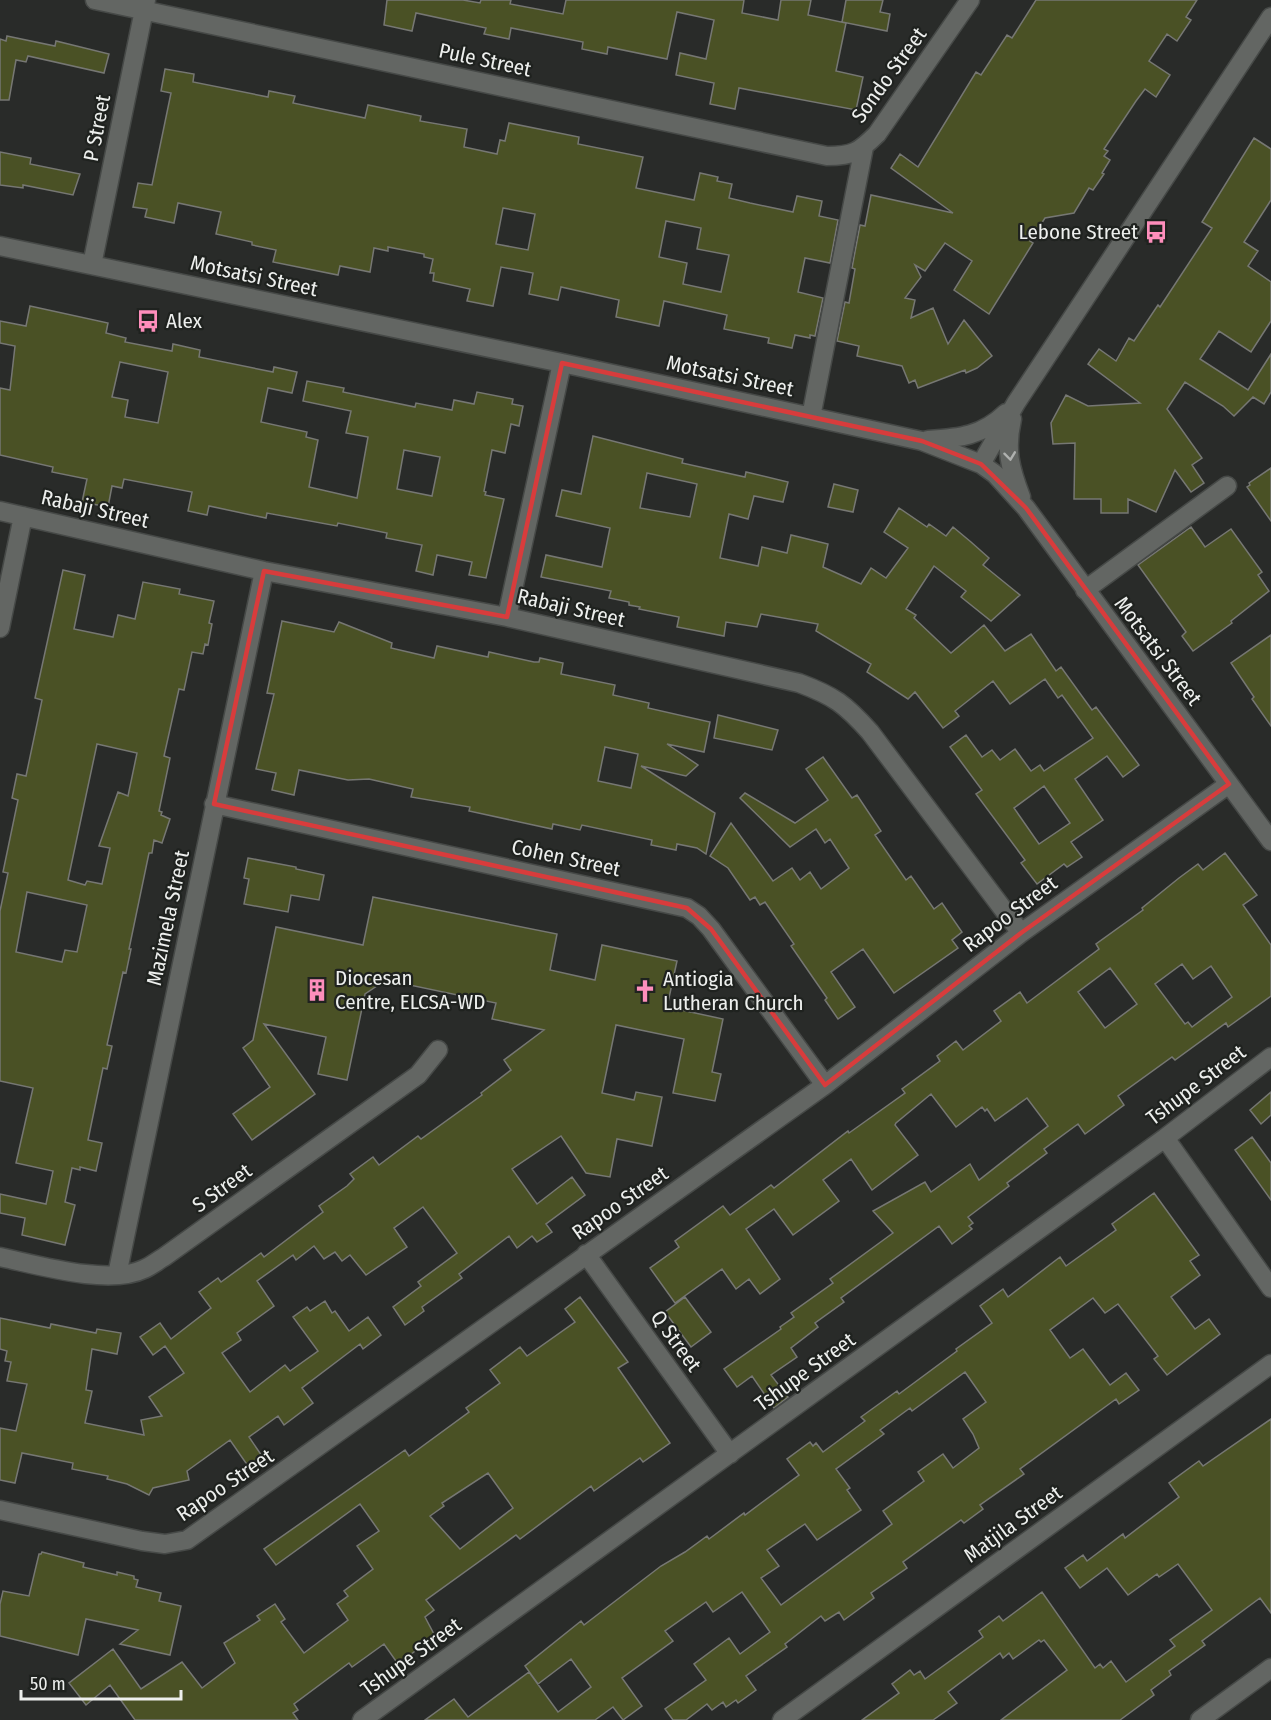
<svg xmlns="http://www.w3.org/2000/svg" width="1271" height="1720" font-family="'Fira Sans Condensed',sans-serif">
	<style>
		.building { fill: #4a5125; stroke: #767773; stroke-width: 1.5; fill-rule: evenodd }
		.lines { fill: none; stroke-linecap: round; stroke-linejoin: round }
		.minor-casing { stroke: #464947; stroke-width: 21 }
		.minor { stroke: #636663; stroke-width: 18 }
		.oneway { stroke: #afb1af }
		.marked { fill: none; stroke: #d83c3c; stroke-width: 4.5; stroke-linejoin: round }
		.labels { text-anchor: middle; stroke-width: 4.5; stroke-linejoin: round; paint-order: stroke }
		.street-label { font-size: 21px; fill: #edefed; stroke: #1f221f }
		.poi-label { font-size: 21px; fill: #edefed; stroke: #1f221f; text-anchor: start }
	</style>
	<rect width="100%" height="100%" fill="#292b29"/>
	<path class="building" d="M387,0H463L480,3L481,0H511L510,4L563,14L566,0H744L742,13L778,20L781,0H811L808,15L846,23L836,71L863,77L856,110L739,88L735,109L710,104L714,83L676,75L680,53L706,59L714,20L677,12L667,59L608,47L607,54L582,49L583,42L511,28L509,39L484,34L486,28L416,13L412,31L384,25Z
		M846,0H883L880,12L890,14L887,31L842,22Z
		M1036,0H1197L1186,17L1191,20L1177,41L1167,34L1149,61L1170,75L1156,97L1145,89L1136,101L1104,149L1108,151L1104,156L1110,160L1102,173L1104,174L1093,190L1089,188L1074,213L1045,218L1030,241L1033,243L989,314L954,290L972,261L945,243L925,271L915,265L921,277L905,298L915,300L911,318L933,308L948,344L964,320L992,356L977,368L966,373L965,370L918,388L915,380L909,383L902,366L857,356L859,346L837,341L845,302L849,303L855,269L852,268L860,225L865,226L871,195L953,213L891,168L900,154L918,167L976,72L981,75L1007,35L1012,38Z
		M7,36L55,46L56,41L109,54L104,73L28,56L26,62L16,60L9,100H0V39L6,41Z
		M165,69L194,74L193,82L268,97L269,91L295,96L293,103L365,118L368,105L421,116L420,121L467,129L464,147L497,154L500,140L505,141L509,123L579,137L578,144L643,157L636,188L694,200L700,173L718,177L717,181L732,184L729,198L750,203L793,212L797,196L822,201L819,216L838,220L830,263L805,258L798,292L823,298L815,336L810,335V338L795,335L792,348L768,343L769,338L724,329L727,315L664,301L659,326L616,317L619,300L561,287L558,300L529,294L533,273L501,267L493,306L467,301L470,289L433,281L434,273H430L433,259L424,257V254L388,247V251L374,248L370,272L340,266L338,275L273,262L276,250L252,245V242L216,234L221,212L178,203L174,223L145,217L147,209L133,207L138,183L152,185L171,93L161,91ZM503,208L535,214L528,250L496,244ZM666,221L701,228L697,249L729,255L721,292L683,284L687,263L659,257Z
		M1254,138L1271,149V200L1244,242L1258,251L1248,266L1271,282V321L1251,352L1219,331L1200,359L1248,390L1271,354V392L1264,404L1253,397L1234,416L1223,406L1185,382L1167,409L1202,458L1192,465L1204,483L1191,492L1175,470L1156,512L1128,499V513H1101V499H1074L1075,443L1053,444L1051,423L1066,395L1088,406L1140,403L1088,364L1099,349L1116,361L1129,338L1134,341L1158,305L1160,307L1212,228L1202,222Z
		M0,152L31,158L30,164L80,174L73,195L23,185V188L0,185Z
		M30,306L108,323L106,333L126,338L125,342L172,351L173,344L200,350L199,357L273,372L274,367L297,372L292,393L268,388L261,422L307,432L306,437L318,440L309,487L357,498L368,437L346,433L351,411L303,401L307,381L344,388L343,392L415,407L416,403L452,410L454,400L474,404L477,392L513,399L512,404L523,406L519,426L511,424L505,453L492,450L484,491L486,492L485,495L504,499L486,578L469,575L472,562L437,555L433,575L416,571L422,545L386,538L387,533L338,523L337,526L267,513L266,518L209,506L207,515L188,511L192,492L124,479L122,488L112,486L108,507L82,502L87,479L52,472L53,467L0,455V388L10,390L15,346L0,343V321L26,326ZM120,362L168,372L158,423L125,417L128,400L112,397ZM404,450L440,457L432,496L397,489Z
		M593,436L683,459L682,463L745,477L746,472L788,482L783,502L754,496L748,519L729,514L720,558L758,566L762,547L787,553L791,535L828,544L823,567L861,584L871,568L886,578L908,548L884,532L899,508L927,527L929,524L946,536L953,527L971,542L989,558L983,565L1020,595L991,621L961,597L966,591L934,566L906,609L916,615L914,618L951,653L984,625L1005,651L1031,634L1056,671L1061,667L1092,710L1096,707L1139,765L1123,777L1107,756L1075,779L1103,820L1071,842L1082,857L1067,867L1064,864L1037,884L1021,863L1025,860L976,794L982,790L950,747L966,735L982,757L992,750L1000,760L1015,749L1031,771L1040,765L1044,771L1093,738L1062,695L1058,698L1045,679L1010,704L993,681L955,711L959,716L943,728L915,692L908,699L867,672L871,664L816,631L818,624L761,614L757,627L726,622L724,636L677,627L679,617L639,609L640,607L629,605V602L609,598L611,591L541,577L546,555L602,567L610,528L556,516L562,490L581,494ZM647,473L697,484L690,517L640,508ZM1044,786L1070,823L1039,844L1014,808Z
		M1271,468V521L1247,487L1250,485L1249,483Z
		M834,484L858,490L853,512L828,507Z
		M1191,527L1205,547L1231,529L1262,572L1258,575L1269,591L1231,621L1232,623L1193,651L1182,636L1186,632L1138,565Z
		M63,570L85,575L74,629L113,637L118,615L135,619L143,582L180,589L179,594L214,601L209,623L212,624L208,645L205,644L203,654L192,652L184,690L179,689L164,756L170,758L159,811L162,812L161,815L170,819L162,843L154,840L152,853H149L129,949H131L126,973L123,972L107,1045L112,1046L107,1069L103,1068L88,1140L102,1143L96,1171L80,1167V1170L72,1168L65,1202L75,1205L65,1245L22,1235L25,1218L0,1213V1194L46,1204L53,1171L16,1163L33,1088L0,1081V911L8,873L3,872L18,800L12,798L17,774L26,776L42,700L35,698ZM97,744L137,753L128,796L118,792L99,846L110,848L102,884L87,881L85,885L68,880ZM27,892L87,905L77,952L65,950L62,962L16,952Z
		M282,621L334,632L339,622L392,643L391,648L434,658L437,646L488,657L489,652L534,662H539L540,658L563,663L561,674L615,685L613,695L649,703L648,708L710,722L704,752L667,744L698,765L686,776L641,766L715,813L706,854L697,848L677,844L676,850L651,845L652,840L582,825L580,830L553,824L552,829L469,811L470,807L411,797L413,789L369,779L348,780L299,770L294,795L272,790L276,773L256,769L274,694L267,693ZM605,747L638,754L631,788L598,781Z
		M1271,635V726L1252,699L1254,697L1231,663Z
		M718,715L778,730L772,750L714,738Z
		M823,757L852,798L857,795L881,831L875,835L906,880L911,876L934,909L942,903L962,932L952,940L958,948L894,993L863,949L831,972L855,1007L838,1019L825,1000L827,998L791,946L794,944L765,902L760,905L755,897L750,900L728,868L710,856L731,823L773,881L792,868L800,880L810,872L821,889L849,868L830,839L825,843L816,829L790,847L740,798L745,793L795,823L828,800L806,769Z
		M1225,853L1257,895L1243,905L1271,945V996L1228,1027L1226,1023L1175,1060L1172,1057L1118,1096L1124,1105L1085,1134L1078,1124L1044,1149L1047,1153L1007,1183L1009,1186L968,1217L973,1223L969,1226L972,1229L952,1244L939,1226L841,1298L844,1302L815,1323L818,1327L791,1348L797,1357L771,1375L788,1397L774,1408L752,1376L737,1387L724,1369L781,1329L780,1327L794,1317L791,1313L833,1283L830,1279L893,1233L873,1211L925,1182L931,1192L970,1164L979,1180L1048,1126L1027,1098L995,1121L987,1109L985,1111L982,1107L956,1127L931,1094L896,1123L895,1125L918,1155L872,1190L851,1159L823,1180L839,1201L793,1235L774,1209L746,1229L780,1279L760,1294L749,1279L736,1289L722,1269L675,1303L650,1268L679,1247L675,1241L723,1206L730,1215L771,1185L774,1188L848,1131L849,1133L905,1093L902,1089L940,1061L937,1056L956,1041L963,1050L1001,1021L994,1011L1020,992L1027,1003L1099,949L1096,944L1143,910L1142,908L1179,878L1198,864L1203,870ZM1182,964L1193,979L1211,966L1232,997L1192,1027L1188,1022L1185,1024L1155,984ZM1110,968L1137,1004L1105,1028L1078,992Z
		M248,858L296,867V869L324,875L319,900L291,895L288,912L244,904L249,879L244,878Z
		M373,897L557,934L550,970L595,980L602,945L677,961L667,1007L723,1019L712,1072L721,1074L715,1101L673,1093L684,1039L616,1025L602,1093L634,1100L636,1092L662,1097L652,1146L617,1139L610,1177L586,1173L561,1136L512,1169L537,1204L572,1177L585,1195L546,1224L552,1232L537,1242L532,1236L517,1248L509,1236L459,1274L462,1278L422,1307L424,1311L405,1325L393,1307L421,1286L418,1282L457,1253L423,1207L394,1228L407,1247L366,1275L350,1255L342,1261L335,1252L324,1259L314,1246L296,1260L293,1255L257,1281L274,1306L237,1333L241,1340L222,1353L250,1392L285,1365L290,1371L318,1351L293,1317L307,1307L310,1311L325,1301L332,1313L335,1311L349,1331L368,1317L381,1335L363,1349L360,1344L302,1388L313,1403L284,1425L278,1416L249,1437L262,1456L248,1466L230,1440L187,1471L189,1480L153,1488L149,1495L127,1484L107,1479L108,1476L72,1469L73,1463L22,1453L15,1483L0,1480V1428L16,1431L27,1384L7,1381L11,1362L5,1361L7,1351L0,1349V1318L50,1328L51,1324L96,1333L97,1329L121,1333L117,1354L92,1349L86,1390L92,1391L85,1423L144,1435L141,1420L162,1416L149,1397L184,1373L165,1346L153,1355L140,1337L160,1323L171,1339L211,1308L199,1292L218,1278L221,1282L261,1253L264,1257L323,1212L319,1206L347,1186L354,1179L350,1174L373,1157L379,1165L418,1136L421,1139L482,1095L481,1093L511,1070L504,1060L544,1030L492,1019L496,1003L386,980L365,994L347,1080L318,1074L326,1037L264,1024L315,1094L252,1140L233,1114L270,1087L243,1048L253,1040L276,927L363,945Z
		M1271,1092V1115L1261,1124L1250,1110Z
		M1252,1137L1271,1163V1200L1235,1150Z
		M1154,1193L1199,1255L1190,1261L1200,1275L1171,1297L1195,1329L1209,1319L1220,1334L1167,1375L1154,1359L1158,1356L1118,1304L1105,1313L1093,1298L1050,1330L1070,1358L1083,1349L1110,1385L1126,1373L1139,1390L1119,1404L1116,1399L1020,1469L1024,1474L980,1505L983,1509L964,1523L961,1520L903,1562L907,1568L871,1593L874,1598L844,1620L839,1612L825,1621L821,1616L785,1644L787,1647L746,1676L756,1690L738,1703L736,1700L726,1707L723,1702L712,1710L707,1704L686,1720H673L665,1709L706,1680L694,1664L729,1638L740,1654L770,1632L742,1592L713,1612L706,1602L665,1631L673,1641L622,1678L642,1706L623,1720L613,1707L595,1720H425L454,1699L468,1717L529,1672L558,1712L591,1687L571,1659L538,1684L525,1666L581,1621L584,1625L661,1566L685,1552L707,1536L709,1539L744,1513L745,1515L799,1475L787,1459L810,1442L813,1446L816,1443L823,1452L865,1421L861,1417L897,1391L899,1394L957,1351L956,1349L992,1323L980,1306L1003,1289L1008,1297L1060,1257L1066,1266L1116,1230L1112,1224ZM965,1372L986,1402L963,1419L973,1434L979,1448L953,1468L943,1454L918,1472L924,1481L883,1511L892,1524L781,1605L761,1578L779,1566L767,1550L805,1524L817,1540L861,1510L847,1490L850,1488L836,1469L884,1434L880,1430L910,1408L912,1411Z
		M580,1297L628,1362L618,1368L670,1443L643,1462L640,1458L594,1491L591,1486L520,1539L516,1535L426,1600L434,1610L425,1617L435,1636L398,1664L384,1644L352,1667L349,1663L294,1704L298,1710L293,1713L298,1720H135L110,1685L86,1705L69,1683L113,1649L141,1689L182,1662L202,1688L235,1663L224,1643L260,1620L257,1616L275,1604L285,1619L281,1622L304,1653L348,1620L337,1604L348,1596L344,1591L373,1569L357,1546L379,1531L360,1504L276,1565L264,1549L405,1450L409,1456L469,1412L466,1408L500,1383L490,1370L520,1347L527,1356L575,1322L565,1309ZM488,1473L513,1508L460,1549L430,1516L444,1506L442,1503Z
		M685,1297L711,1332L691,1347L665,1312Z
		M1271,1419V1613L1260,1598L1202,1641L1205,1645L1169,1671L1171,1675L1151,1690L1154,1695L1120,1720H1001L1067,1670L1044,1640L1041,1642L1039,1640L1013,1659L1009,1653L1003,1658L1000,1653L948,1692L957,1703L933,1720H862L899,1693L892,1684L910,1670L914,1675L920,1671L925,1679L983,1637L979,1631L999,1616L1003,1621L1042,1592L1095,1668L1100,1664L1103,1668L1111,1661L1126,1682L1175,1646L1170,1640L1212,1610L1178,1564L1159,1577L1157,1574L1128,1595L1107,1568L1080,1588L1065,1568L1083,1555L1087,1561L1123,1534L1125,1538L1179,1497L1169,1483L1199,1461L1203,1466Z
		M42,1552L84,1563L83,1567L117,1575V1572L134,1576V1579L138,1580L136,1587L161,1593L159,1601L181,1606L170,1655L120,1644L138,1630L86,1619L78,1655L0,1636V1604L3,1591L29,1596L39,1554H41Z"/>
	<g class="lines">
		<g class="minor-casing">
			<path id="minor" d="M95,0L827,156C853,156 859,152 877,134L970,0
				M0,246L562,363L922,441L981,464L995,474L1026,508L1271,841
				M92,265L146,0
				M811,417L864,147
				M1012,419C1005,450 1010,468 1021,497
				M928,440C960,438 982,436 1006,413
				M981,464L1016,403L1271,17
				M0,511L264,571L507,617L799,683C834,696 845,704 870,732L1021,933
				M1085,590L1227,486
				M507,617L562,363
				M0,628L23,516
				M214,804L687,908L699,916L711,929L825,1085
				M1165,1138L1271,1288
				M586,1254L730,1454
				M0,1257C38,1265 109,1286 144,1269C151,1266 157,1261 164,1257L418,1075L438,1050
				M117,1275L264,571
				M0,1510L142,1541L165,1544L187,1540L825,1085L1021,933L1229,784
				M362,1720L1165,1138L1271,1057
				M782,1720L1271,1364
				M1200,1720L1271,1668"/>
		</g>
		<use href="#minor" class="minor"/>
	</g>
	<defs><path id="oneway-chevron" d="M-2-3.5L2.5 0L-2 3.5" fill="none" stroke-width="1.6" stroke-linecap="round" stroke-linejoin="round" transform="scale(1.5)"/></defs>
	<use class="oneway" href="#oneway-chevron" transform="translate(1010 456) rotate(83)"/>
	<path class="marked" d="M562,363L922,441L981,464L1026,508L1229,784L1021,933L825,1085L711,929L687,908L214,804L264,571L507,617Z"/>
	<defs>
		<g id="bus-bare" transform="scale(1.8)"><path d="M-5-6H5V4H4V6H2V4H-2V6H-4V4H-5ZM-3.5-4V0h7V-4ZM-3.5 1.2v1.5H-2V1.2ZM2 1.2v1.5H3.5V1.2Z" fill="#fe8ebc" stroke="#1f221f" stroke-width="2.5" paint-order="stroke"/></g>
		<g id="building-bare" transform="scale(1.8)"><path d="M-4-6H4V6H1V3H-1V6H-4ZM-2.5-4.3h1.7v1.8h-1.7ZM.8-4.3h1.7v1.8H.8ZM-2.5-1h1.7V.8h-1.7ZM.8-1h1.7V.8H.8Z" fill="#fe8ebc" stroke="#1f221f" stroke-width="2.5" paint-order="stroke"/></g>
		<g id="church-bare" transform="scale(1.8)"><path d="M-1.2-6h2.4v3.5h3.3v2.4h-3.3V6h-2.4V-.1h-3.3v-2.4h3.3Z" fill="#fe8ebc" stroke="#1f221f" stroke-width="2.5" paint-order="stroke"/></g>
	</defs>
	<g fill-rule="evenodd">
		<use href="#bus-bare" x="1156" y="232"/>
		<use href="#bus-bare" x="148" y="321"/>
		<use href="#building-bare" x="317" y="990"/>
		<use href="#church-bare" x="645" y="991"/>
	</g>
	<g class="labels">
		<g class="street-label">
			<text transform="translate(485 60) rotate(12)" y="7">Pule Street</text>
			<text transform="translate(889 75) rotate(-54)" y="7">Sondo Street</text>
			<text transform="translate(97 128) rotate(-79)" y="7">P Street</text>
			<text transform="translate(254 276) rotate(12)" y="7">Motsatsi Street</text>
			<text transform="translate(730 376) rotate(12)" y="7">Motsatsi Street</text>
			<text transform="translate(95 509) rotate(13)" y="7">Rabaji Street</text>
			<text transform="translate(571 608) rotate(13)" y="7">Rabaji Street</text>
			<text transform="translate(1158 651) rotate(53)" y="7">Motsatsi Street</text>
			<text transform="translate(566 858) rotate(12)" y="7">Cohen Street</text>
			<text transform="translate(1010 914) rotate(-37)" y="7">Rapoo Street</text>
			<text transform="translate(168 918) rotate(-78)" y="7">Mazimela Street</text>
			<text transform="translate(1196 1085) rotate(-37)" y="7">Tshupe Street</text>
			<text transform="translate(222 1188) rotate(-36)" y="7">S Street</text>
			<text transform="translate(620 1203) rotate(-35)" y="7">Rapoo Street</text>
			<text transform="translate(676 1341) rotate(54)" y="7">Q Street</text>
			<text transform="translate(805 1372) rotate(-36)" y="7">Tshupe Street</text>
			<text transform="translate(225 1485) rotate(-34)" y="7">Rapoo Street</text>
			<text transform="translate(1013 1524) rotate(-36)" y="7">Matjila Street</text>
			<text transform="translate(411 1657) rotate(-36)" y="7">Tshupe Street</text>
		</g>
		<g class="poi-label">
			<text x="1138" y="239" text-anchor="end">Lebone Street</text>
			<text x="166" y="328">Alex</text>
			<text x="335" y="985">Diocesan<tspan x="335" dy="24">Centre, ELCSA-WD</tspan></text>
			<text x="663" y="986">Antiogia<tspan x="663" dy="24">Lutheran Church</tspan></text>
		</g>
	</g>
	<path d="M21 1690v9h160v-9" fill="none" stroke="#edefed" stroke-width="3"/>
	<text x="30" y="1690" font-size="18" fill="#edefed" stroke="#1f221f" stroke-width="4.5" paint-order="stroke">50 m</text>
</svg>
